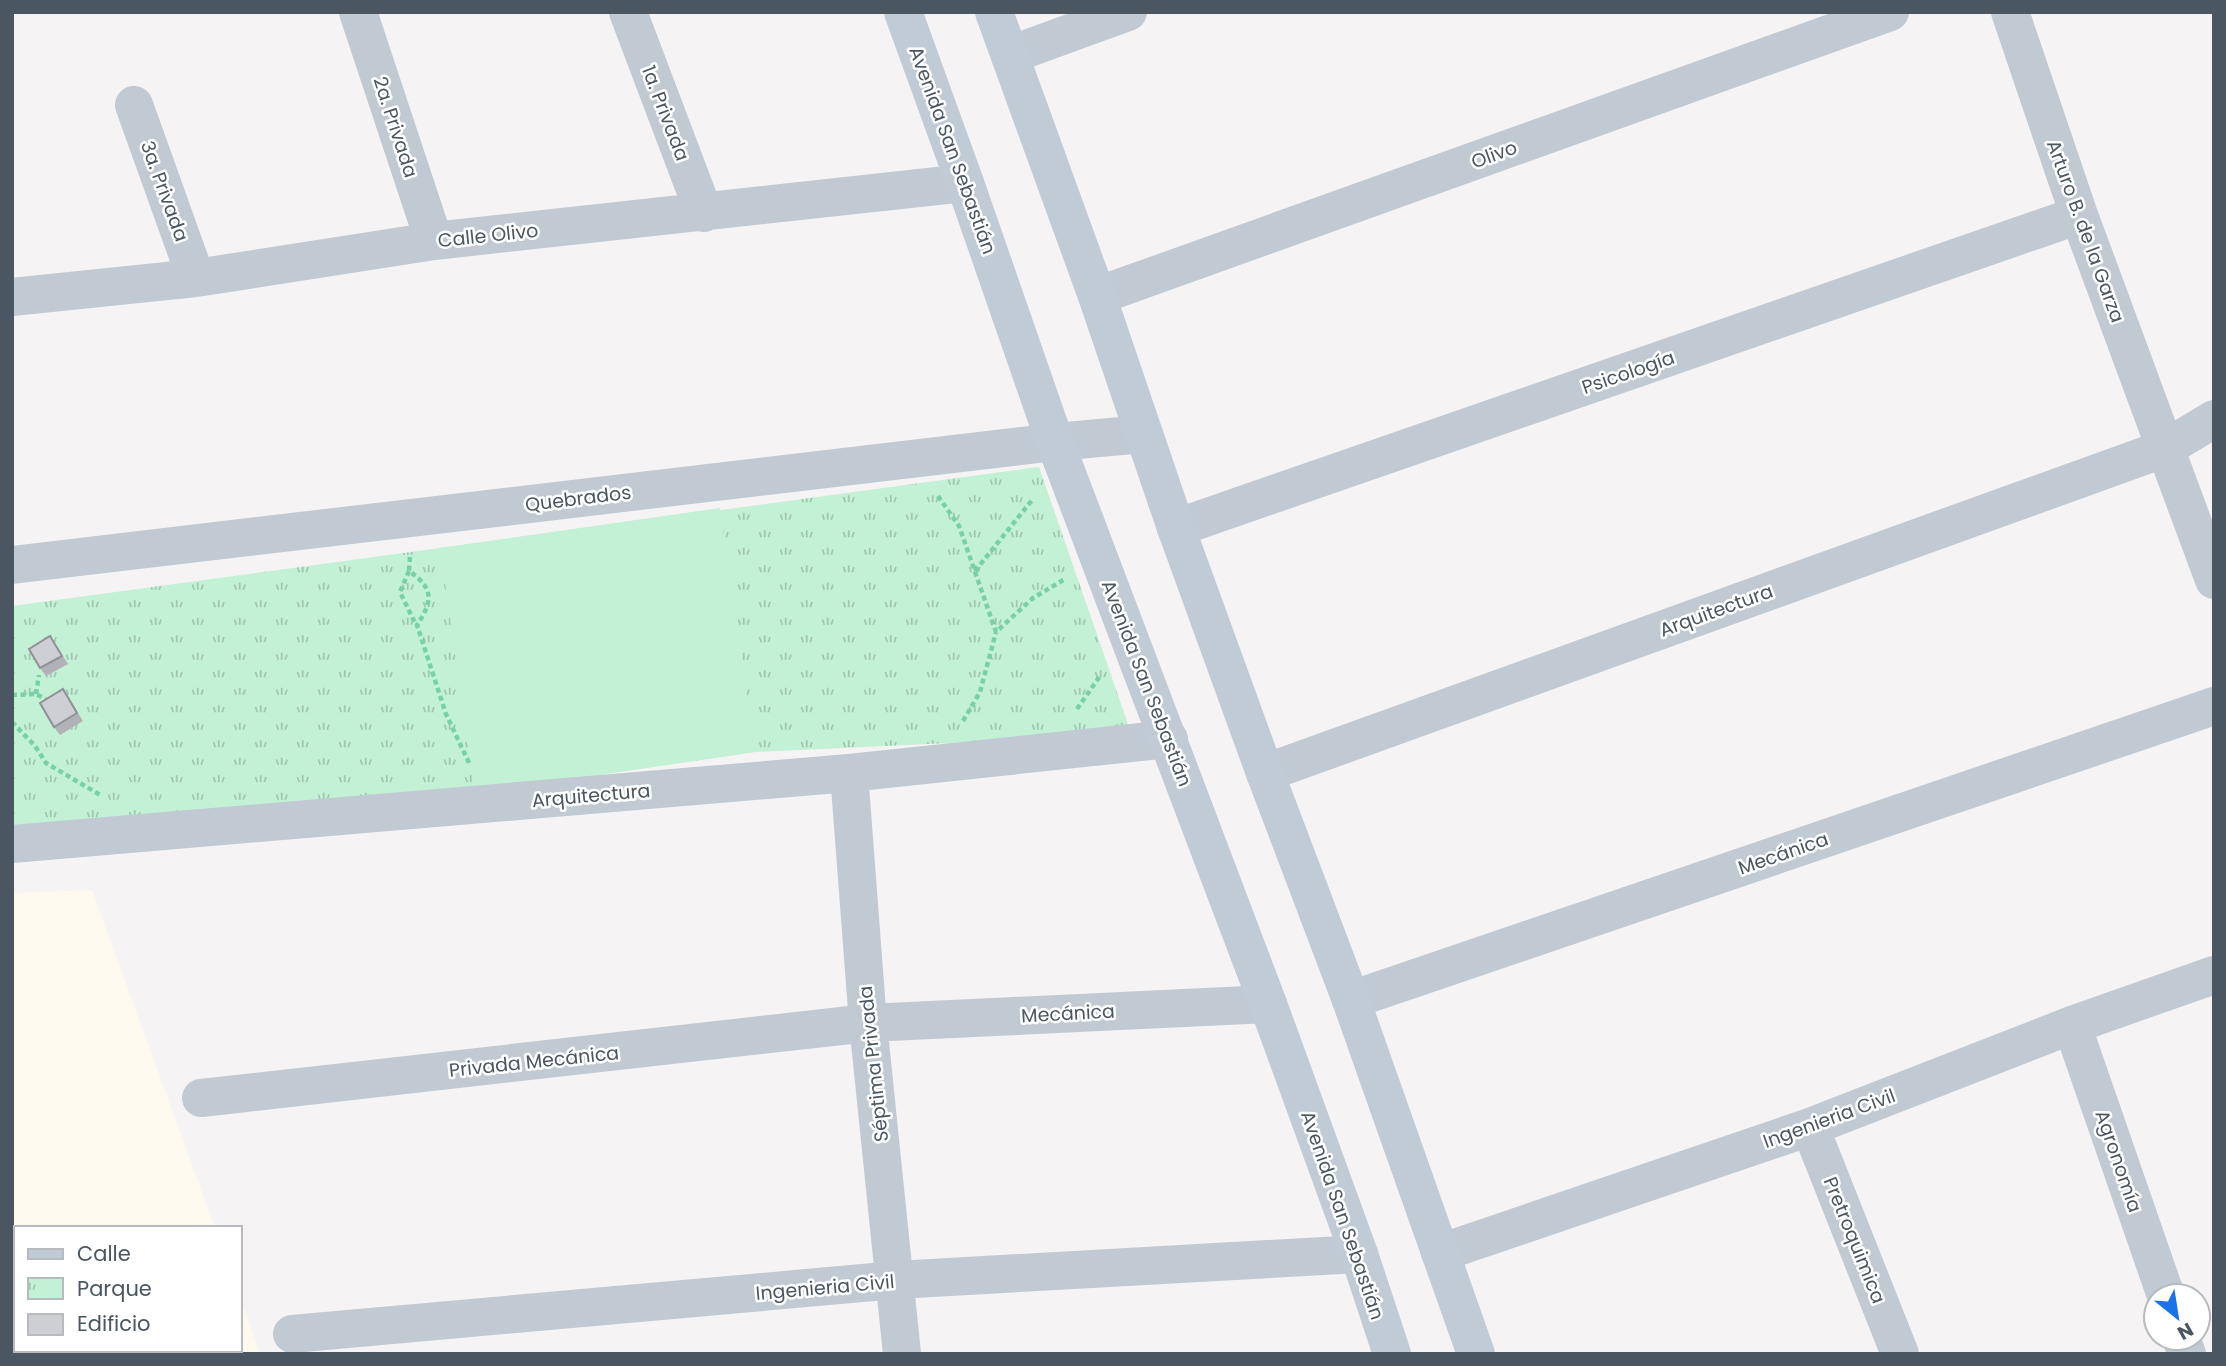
<svg xmlns="http://www.w3.org/2000/svg" width="2226" height="1366" font-family="Poppins,sans-serif">
	<style>
		.commercial { fill: #fdf9ef }
		.park { fill: url(#park-tufts) }
		.garden { fill: #c3f1d5 }
		.lines { fill: none; stroke-linecap: round; stroke-linejoin: round }
		.path { stroke: #7ad0a6; stroke-width: 4.5; stroke-dasharray: 5 3.5; stroke-linecap: butt }
		.lane { stroke: #c1cad2; stroke-width: 21 }
		.street { stroke: #c1cad2; stroke-width: 38 }
		.secondary { stroke: #c1cbd6; stroke-width: 38 }
		.wall { fill: #b0b2b7 }
		.building { fill: #cdcfd5; stroke: #909195; stroke-width: 2 }
		.labels { text-anchor: middle; stroke-width: 5; stroke-linejoin: round; paint-order: stroke }
		.street-label { font-size: 19px; fill: #4a5661; stroke: #fff }
	</style>
	<defs>
		<pattern id="park-tufts" width="24" height="20" patternUnits="userSpaceOnUse" patternTransform="scale(1.75)"><rect width="24" height="20" fill="#c3f1d5"/><path d="M3 7l-1-3M5 7V3M7 7l1-3M15 17l-1-3M17 17v-4M19 17l1-3" fill="none" stroke="#a0c6b0"/></pattern>
	</defs>
	<rect width="100%" height="100%" fill="#f5f3f3"/>
	<path class="commercial" d="M92,890L215,1228H16V1258H12V893Z
		M240,1297L260,1354H123L121,1350H240Z"/>
	<path class="park" d="M1039,467L1129,727L950,743L755,752L475,793L12,825V606Z"/>
	<path class="garden" d="M720,508L755,752L475,793L440,548Z"/>
	<g class="lines">
		<path class="path" d="M938,496L959,526L996,632L1033,598L1065,579
			M410,557L409,571C434,588 433,601 417,625L446,714L470,765
			M409,571L400,592L416,625
			M975,571L1033,499
			M36,694L39,675
			M12,695L36,694L51,702
			M1077,709L1100,676
			M963,721L980,692L996,632
			M12,722L35,746L46,763L102,796"/>
		<path class="lane" d="M12,1306H16
			M73,1350L75,1354"/>
		<path class="street" d="M358,12L434,241
			M628,12L704,213
			M2010,12L2079,215L2214,580
			M1010,55L1128,12
			M134,105L196,278
			M1097,296L1890,12
			M12,297L196,278L434,241L965,183
			M1176,528L2079,215
			M12,565L1055,442L1144,434
			M849,773L868,1023L902,1354
			M1265,773L2166,448L2214,419
			M12,844L849,773L1169,739
			M1351,1000L2214,706
			M2072,1025L2166,1296
			M201,1098L868,1023L1268,1004
			M1810,1127L1900,1354
			M1440,1253L1810,1127L2072,1025L2214,975
			M292,1334L896,1280L1359,1254
			M2181,1338L2187,1354"/>
		<path class="secondary" d="M903,12L965,183L1055,442L1268,1004L1359,1254L1392,1354
			M994,12L1097,296L1176,528L1265,773L1351,1000L1476,1354"/>
	</g>
	<path class="wall" d="M50,636L68,664L46,676L40,668Z
		M69,698L83,721L60,735L54,727Z"/>
	<path class="building" d="M50,636L62,656L40,668L29,649Z
		M63,689L77,713L54,727L40,703Z"/>
	<g class="labels">
		<g class="street-label">
			<text transform="translate(666 113) rotate(69)" y="7">1a. Privada</text>
			<text transform="translate(396 127) rotate(72)" y="7">2a. Privada</text>
			<text transform="translate(953 150) rotate(70)" y="7">Avenida San Sebastián</text>
			<text transform="translate(1494 154) rotate(-20)" y="7">Olivo</text>
			<text transform="translate(165 191) rotate(70)" y="7">3a. Privada</text>
			<text transform="translate(2086 231) rotate(70)" y="7">Arturo B. de la Garza</text>
			<text transform="translate(488 235) rotate(-6)" y="7">Calle Olivo</text>
			<text transform="translate(1628 372) rotate(-19)" y="7">Psicología</text>
			<text transform="translate(578 498) rotate(-7)" y="7">Quebrados</text>
			<text transform="translate(1716 610) rotate(-20)" y="7">Arquitectura</text>
			<text transform="translate(1147 683) rotate(69)" y="7">Avenida San Sebastián</text>
			<text transform="translate(591 795) rotate(-5)" y="7">Arquitectura</text>
			<text transform="translate(1783 853) rotate(-19)" y="7">Mecánica</text>
			<text transform="translate(1068 1013) rotate(-3)" y="7">Mecánica</text>
			<text transform="translate(534 1061) rotate(-6)" y="7">Privada Mecánica</text>
			<text transform="translate(873 1064) rotate(-96)" y="7">Séptima Privada</text>
			<text transform="translate(1829 1118) rotate(-20)" y="7">Ingenieria Civil</text>
			<text transform="translate(2119 1161) rotate(71)" y="7">Agronomía</text>
			<text transform="translate(1343 1215) rotate(71)" y="7">Avenida San Sebastián</text>
			<text transform="translate(1855 1240) rotate(68)" y="7">Pretroquimica</text>
			<text transform="translate(825 1287) rotate(-5)" y="7">Ingenieria Civil</text>
		</g>
	</g>
	<rect width="2226" height="1366" fill="none" stroke="#4a5661" stroke-width="28"/>
	<rect x="14" y="1226" width="228" height="126" fill="#ffffff" stroke="#b7bbc0" stroke-width="2"/>
	<rect x="28" y="1249" width="35" height="10" fill="#c1cbd6" stroke="#b7bbc0" stroke-width="2"/>
	<text x="77" y="1261" font-size="21" fill="#4a5661">Calle</text>
	<rect x="28" y="1278" width="35" height="21" fill="url(#park-tufts)" stroke="#b7bbc0" stroke-width="2"/>
	<text x="77" y="1296" font-size="21" fill="#4a5661">Parque</text>
	<rect x="28" y="1314" width="35" height="21" fill="#cdcfd5" stroke="#b7bbc0" stroke-width="2"/>
	<text x="77" y="1331" font-size="21" fill="#4a5661">Edificio</text>
	<g transform="translate(2177 1317) rotate(150)"><circle r="33" fill="#ffffff" stroke="#b7bbc0" stroke-width="2"/>
	<path d="M0-5L12 26L0 18L-12 26Z" fill="#1a73e8"/>
	<text y="-10" font-size="19" font-weight="bold" text-anchor="middle" fill="#4a5661">N</text>
	</g>
</svg>
